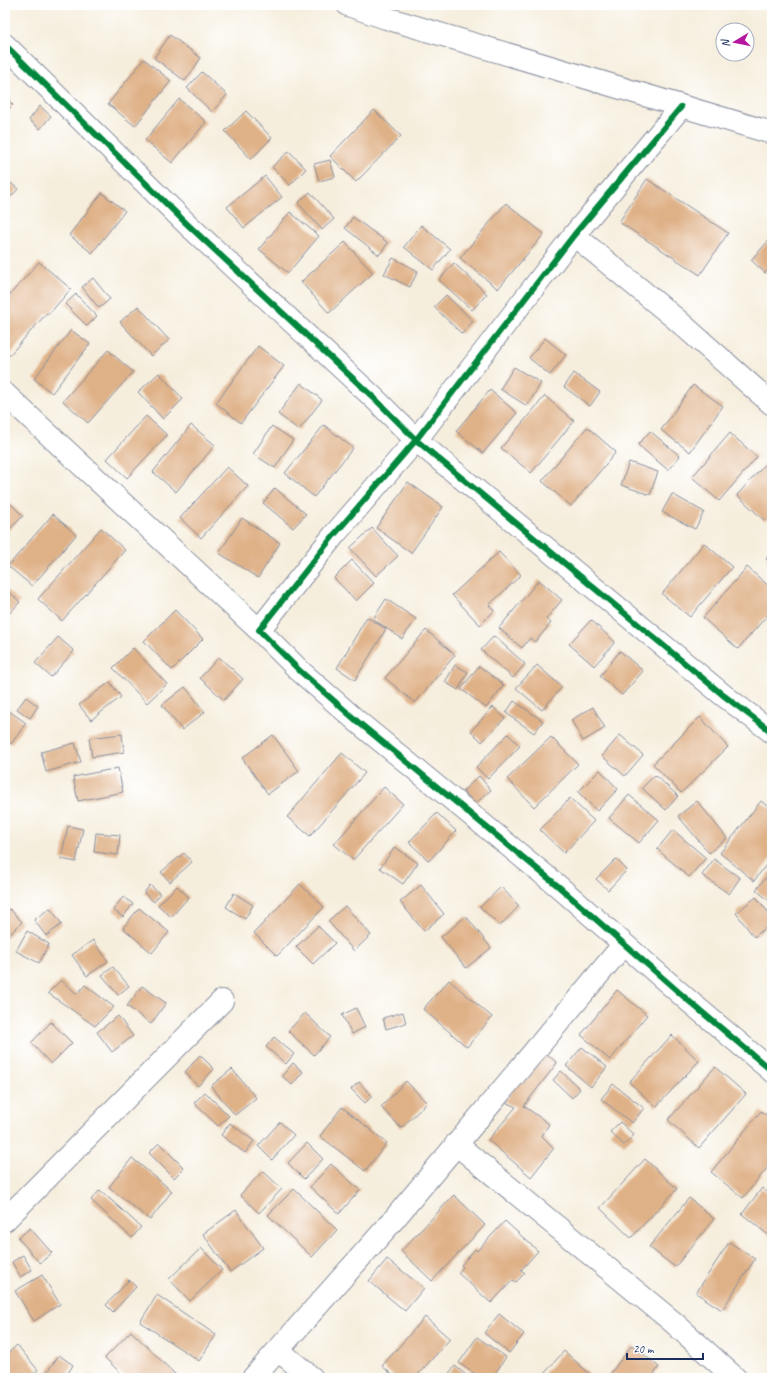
<svg xmlns="http://www.w3.org/2000/svg" width="777" height="1383" font-family="Caveat,sans-serif">
	<style>
		.building { fill: #dfb187 }
		.lines { fill: none; stroke-linecap: round; stroke-linejoin: round }
		.street-casing { stroke: #888e9e; stroke-width: 24 }
		.street { stroke: #fff; stroke-width: 22 }
		.cycleway-casing { stroke: #fff; stroke-width: 8 }
		.cycleway { stroke: #00873e; stroke-width: 6 }
	</style>
	<rect width="100%" height="100%" fill="#fff"/>
	<filter id="ink" filterUnits="userSpaceOnUse"><feTurbulence type="fractalNoise" baseFrequency=".025" numOctaves="2"/><feDisplacementMap in="SourceGraphic" scale="8" xChannelSelector="R" yChannelSelector="G"/><feConvolveMatrix kernelMatrix="1 2 1 2 8 2 1 2 1" color-interpolation-filters="sRGB"/></filter>
	<filter id="wash" filterUnits="userSpaceOnUse"><feTurbulence type="fractalNoise" baseFrequency=".012" numOctaves="4" result="noise"/><feDisplacementMap in="SourceGraphic" scale="16" xChannelSelector="R" yChannelSelector="G"/><feGaussianBlur stdDeviation="0.9" result="paint"/><feColorMatrix in="noise" values="0 0 0 0 0 0 0 0 0 0 0 0 0 0 0 0 0 1.4 0 .05"/><feComposite in="paint" operator="in"/></filter>
	<g filter="url(#wash)">
		<rect width="100%" height="100%" fill="#f6eedd"/>
		<g id="blocks">
			<path class="building" d="M170,35L201,58L185,81L154,58Z
				M144,59L171,81L135,126L108,104Z
				M202,72L227,95L212,112L187,88Z
				M5,97L13,105L5,113Z
				M179,99L206,122L172,163L145,140Z
				M40,106L51,116L40,129L29,120Z
				M374,110L401,136L356,182L330,156Z
				M246,111L272,138L251,159L225,131Z
				M289,151L306,169L290,185L272,167Z
				M330,160L335,177L319,181L314,164Z
				M265,176L282,197L244,228L227,207Z
				M5,178L18,189L5,203Z
				M647,179L728,233L700,275L619,222Z
				M310,192L334,219L322,230L298,203Z
				M102,193L125,211L92,253L69,235Z
				M506,203L544,234L498,289L460,258Z
				M290,212L319,236L288,273L259,249Z
				M353,217L388,243L379,255L345,228Z
				M421,225L450,249L433,270L404,247Z
				M772,237V265L765,273L751,260Z
				M345,242L373,273L329,313L301,282Z
				M393,258L418,271L410,287L384,274Z
				M39,262L71,289L49,314L47,313L6,359L5,358V300Z
				M454,263L487,294L472,310L439,280Z
				M93,278L110,299L99,308L82,287Z
				M76,294L97,316L87,326L65,304Z
				M446,295L473,321L462,334L434,307Z
				M138,306L169,340L151,356L120,322Z
				M71,330L90,344L52,393L34,379Z
				M545,338L566,355L550,375L529,358Z
				M258,346L284,366L241,423L216,403Z
				M108,350L133,372L88,423L63,401Z
				M514,367L541,383L527,406L500,389Z
				M159,373L183,399L163,419L138,392Z
				M574,373L600,392L590,406L564,387Z
				M301,383L322,400L299,430L278,414Z
				M693,385L723,406L690,452L661,430Z
				M490,390L517,413L483,453L456,431Z
				M545,396L574,421L531,473L501,448Z
				M146,416L167,435L127,478L107,459Z
				M191,425L215,445L176,492L153,472Z
				M324,425L353,448L314,497L285,473Z
				M272,426L293,440L275,468L253,454Z
				M587,427L616,452L571,506L542,481Z
				M650,431L680,456L668,470L638,445Z
				M730,433L757,457L719,501L692,477Z
				M772,457V514L765,521L737,495Z
				M629,462L658,472L650,495L621,485Z
				M227,467L248,486L201,538L180,518Z
				M408,482L443,507L411,553L376,528Z
				M275,488L306,514L293,528L263,503Z
				M672,494L704,512L695,529L662,512Z
				M5,498L23,516L5,534Z
				M53,514L76,535L32,586L8,566Z
				M242,518L280,543L258,578L219,553Z
				M101,528L125,550L62,621L38,599Z
				M372,528L398,556L376,576L350,548Z
				M704,543L732,567L690,617L662,594Z
				M772,551V563L766,559Z
				M499,552L521,575L489,605L494,611L480,625L452,595Z
				M352,560L374,583L356,601L334,578Z
				M747,567L772,589V610L738,649L703,618Z
				M539,580L562,600L546,619L551,623L535,642L530,638L522,648L499,628Z
				M5,588L20,602L5,618Z
				M386,599L416,619L402,639L373,619Z
				M175,610L203,639L172,670L144,641Z
				M367,617L386,629L355,680L337,668Z
				M591,620L615,642L594,666L569,644Z
				M426,630L455,655L415,703L385,678Z
				M494,636L525,664L513,678L481,650Z
				M58,637L74,651L51,677L35,663Z
				M133,648L167,684L147,703L113,668Z
				M620,651L643,671L622,695L600,676Z
				M219,657L243,679L224,700L200,678Z
				M455,665L468,672L458,690L445,682Z
				M537,665L562,687L542,710L516,688Z
				M479,666L504,685L486,708L461,689Z
				M110,682L121,697L91,720L79,705Z
				M185,687L205,712L182,730L162,705Z
				M26,697L38,706L30,718L17,709Z
				M514,701L543,721L534,733L506,713Z
				M493,707L505,718L482,742L471,731Z
				M593,707L605,728L583,741L571,720Z
				M9,711L26,723L11,744L5,740V717Z
				M700,717L728,747L681,793L653,764Z
				M122,734L124,752L92,757L89,738Z
				M508,734L520,746L488,779L476,767Z
				M273,735L299,771L268,794L242,758Z
				M620,735L643,755L625,776L602,756Z
				M551,737L578,764L534,807L507,779Z
				M75,743L81,762L46,772L41,752Z
				M342,753L365,773L310,836L287,817Z
				M118,768L123,792L78,801L73,777Z
				M600,770L618,789L597,811L578,792Z
				M655,775L678,796L666,810L642,788Z
				M479,776L491,790L475,804L463,791Z
				M384,787L403,804L353,860L334,844Z
				M629,795L659,820L639,843L609,818Z
				M570,798L594,821L564,853L540,830Z
				M697,801L727,838L709,853L678,816Z
				M761,801L772,810V857L754,881L720,853Z
				M437,813L456,831L429,861L409,842Z
				M68,826L83,829L76,862L61,859Z
				M673,830L706,858L689,877L657,849Z
				M96,833L120,835L118,855L94,852Z
				M395,847L418,863L403,884L380,868Z
				M184,853L192,862L170,882L161,872Z
				M616,859L627,870L608,890L596,879Z
				M714,859L740,878L729,894L702,875Z
				M770,872L772,873V903L756,890Z
				M300,884L324,907L277,956L254,933Z
				M150,885L160,894L154,902L144,893Z
				M421,885L444,914L424,931L400,902Z
				M177,886L189,897L171,917L158,905Z
				M501,887L519,906L500,926L480,907Z
				M234,893L253,905L245,919L226,907Z
				M123,897L133,904L123,917L113,910Z
				M756,897L772,917V923L754,937L736,913Z
				M345,906L371,935L354,951L328,921Z
				M50,908L62,924L46,936L34,920Z
				M139,908L169,932L152,953L123,928Z
				M10,909L22,922L8,936L5,933V913Z
				M466,916L491,948L466,968L441,937Z
				M318,926L335,943L313,964L296,947Z
				M27,931L49,944L39,963L16,951Z
				M93,940L108,961L87,976L72,955Z
				M113,967L129,986L118,995L102,975Z
				M61,980L77,994L85,985L114,1007L95,1026L48,993Z
				M449,980L492,1017L467,1047L423,1009Z
				M142,986L166,1003L151,1024L127,1006Z
				M617,990L647,1015L610,1060L581,1035Z
				M356,1008L365,1027L352,1034L342,1015Z
				M403,1012L406,1023L386,1029L383,1018Z
				M305,1013L330,1037L314,1055L288,1031Z
				M118,1016L133,1036L112,1052L97,1032Z
				M51,1022L72,1043L51,1064L31,1043Z
				M672,1035L699,1061L656,1107L629,1082Z
				M274,1037L294,1054L286,1064L266,1047Z
				M539,1047L557,1063L524,1106L549,1124L542,1136L554,1148L531,1177L488,1140L516,1107L505,1102Z
				M582,1047L607,1067L591,1087L566,1066Z
				M200,1055L214,1069L198,1086L185,1072Z
				M293,1063L303,1072L292,1085L282,1076Z
				M715,1067L746,1094L699,1148L668,1120Z
				M232,1069L256,1098L235,1115L211,1086Z
				M561,1071L580,1089L572,1098L553,1080Z
				M406,1081L427,1103L401,1128L381,1107Z
				M359,1082L372,1096L365,1103L351,1089Z
				M613,1084L644,1108L632,1123L601,1099Z
				M205,1092L229,1116L218,1126L194,1103Z
				M342,1107L387,1143L365,1171L320,1136Z
				M5,1108L9,1112L5,1116Z
				M761,1111L772,1120V1162L743,1198L711,1172Z
				M280,1122L294,1135L272,1160L258,1146Z
				M620,1122L634,1135L624,1145L610,1132Z
				M230,1123L254,1141L245,1153L221,1135Z
				M159,1143L184,1168L174,1178L149,1153Z
				M307,1143L323,1159L304,1179L288,1163Z
				M132,1158L172,1191L150,1220L109,1187Z
				M645,1159L677,1189L631,1238L600,1208Z
				M331,1164L360,1190L339,1214L310,1187Z
				M263,1171L282,1189L259,1213L240,1195Z
				M762,1188L772,1196V1238L742,1214Z
				M294,1189L337,1230L312,1257L268,1215Z
				M100,1190L141,1227L132,1238L91,1200Z
				M454,1195L485,1225L432,1281L401,1251Z
				M689,1198L714,1219L675,1267L649,1247Z
				M236,1210L263,1248L230,1272L203,1234Z
				M505,1221L538,1251L521,1270L525,1273L516,1282L513,1280L491,1303L458,1273L463,1267L461,1265L475,1249L477,1251Z
				M30,1228L52,1253L40,1263L18,1238Z
				M729,1242L755,1259L722,1310L696,1293Z
				M201,1248L222,1270L190,1301L169,1279Z
				M23,1255L32,1270L20,1277L12,1262Z
				M387,1259L424,1288L405,1311L369,1281Z
				M42,1275L60,1304L34,1321L15,1291Z
				M129,1280L136,1287L113,1312L106,1305Z
				M157,1295L216,1335L199,1361L140,1322Z
				M499,1314L524,1334L509,1353L484,1333Z
				M425,1317L450,1339L415,1378H396L382,1366Z
				M131,1331L179,1378H126L105,1358Z
				M477,1337L506,1357L492,1378H480L459,1363Z
				M17,1345L38,1370L29,1378H17L5,1365V1356Z
				M632,1345L659,1367L651,1378H607Z
				M564,1351L592,1376L591,1378H549L544,1374Z
				M59,1355L73,1365L65,1378H43Z
				M455,1366L470,1378H445Z
				M89,1374L95,1378H86Z"/>
		</g>
	</g>
	<g filter="url(#ink)">
		<use href="#blocks" fill-opacity="0" stroke="#888e9e" stroke-width="1"/>
		<g class="lines">
			<g class="street-casing">
				<path id="street" d="M348,5L386,18L772,133
					M5,45L187,224L375,399L416,440L723,695L772,732
					M681,107L574,235L416,440L334,535L259,630L300,671L358,722L558,886L690,1002L772,1071
					M574,235L676,319L772,404
					M5,394L259,630
					M456,1144L673,1322L735,1378
					M5,1220L222,1001
					M278,1350L312,1378
					M253,1378L390,1224L624,944"/>
			</g>
			<use href="#street" class="street"/>
			<g class="cycleway-casing">
				<path id="cycleway" d="M5,45L187,224L375,399L416,440L723,695L772,732
					M681,107L574,235L416,440L334,535L259,630L300,671L358,722L558,886L690,1002L772,1071"/>
			</g>
			<use href="#cycleway" class="cycleway"/>
		</g>
	</g>
	<rect width="777" height="1383" fill="none" stroke="#fff" stroke-width="20"/>
	<g transform="translate(735 42) rotate(260)"><circle r="19" fill="#ffffff" stroke="#a4acbf"/>
	<path d="M0-3L7 15L0 10L-7 15Z" fill="#b5179e"/>
	<text y="-6" font-size="11" font-weight="bold" text-anchor="middle" fill="#1b2f5e">N</text>
	</g>
	<path d="M627 1353v6h76v-6" fill="none" stroke="#1b2f5e" stroke-width="2"/>
	<text x="633" y="1353" font-size="12" fill="#1b2f5e" stroke="#ffffff" stroke-width="3" paint-order="stroke">20 m</text>
</svg>
